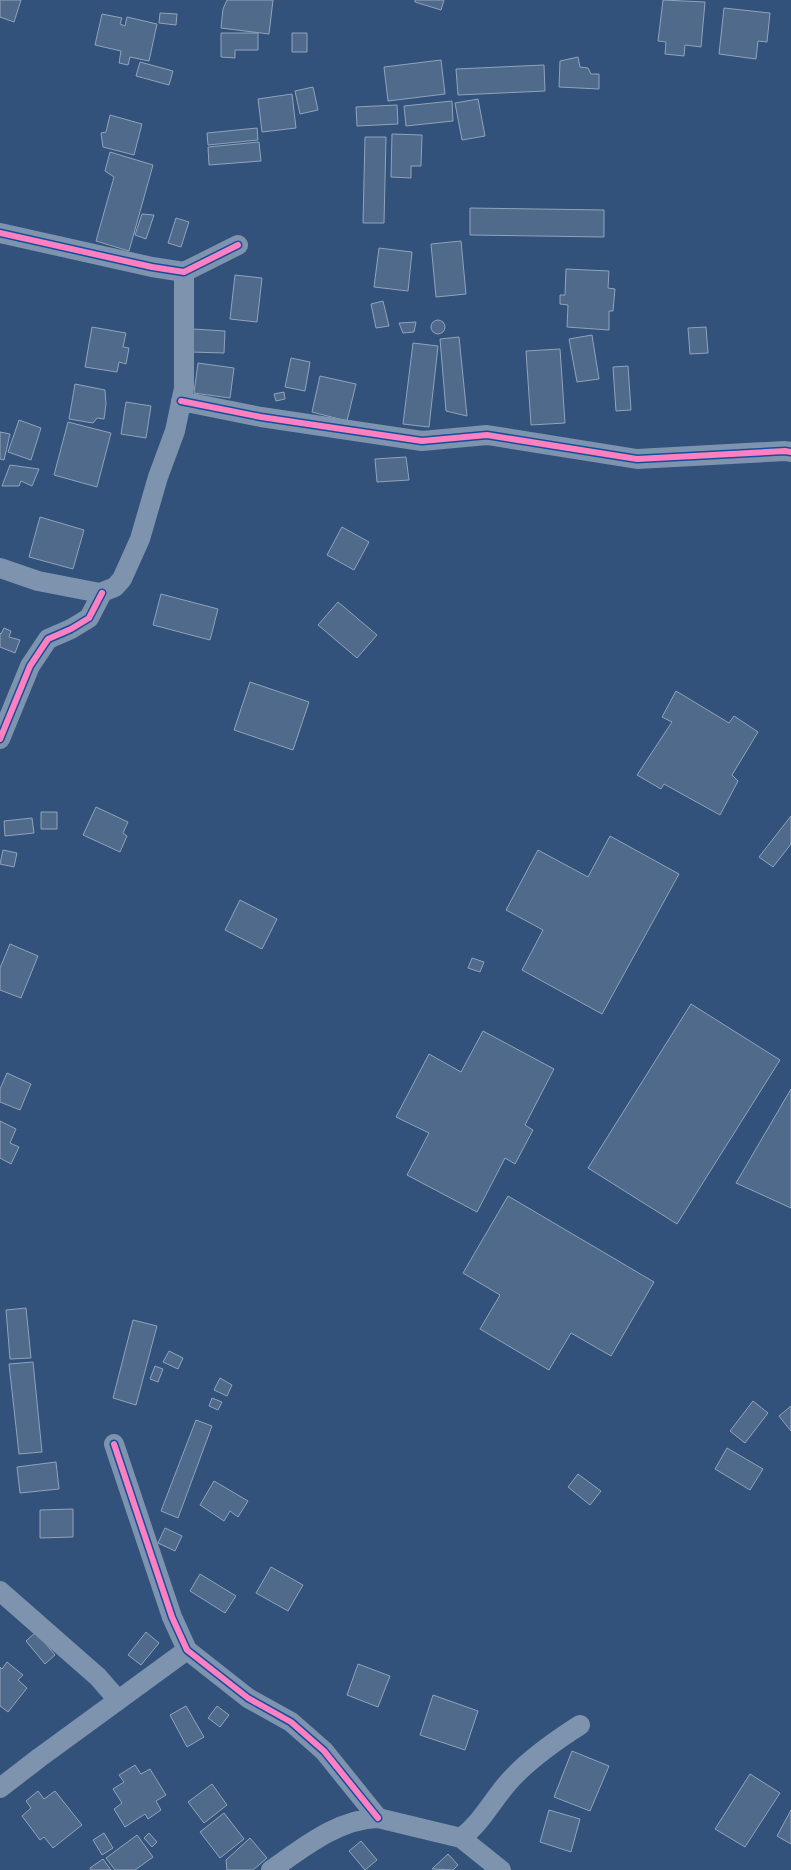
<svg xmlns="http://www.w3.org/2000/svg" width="791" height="1870" font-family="Poppins,sans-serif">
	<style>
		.building { fill: #506a8b; stroke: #91a3bb }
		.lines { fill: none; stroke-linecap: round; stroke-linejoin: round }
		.minor { stroke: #7d93ae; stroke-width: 20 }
		.cycleway-casing { stroke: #134e9c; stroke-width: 9 }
		.cycleway { stroke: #ff80c0; stroke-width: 6 }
	</style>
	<rect width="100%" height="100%" fill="#32527c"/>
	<path class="building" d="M0,0H21L14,22L0,17Z
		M227,0H273L269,34L221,28L223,9Z
		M415,0H444L441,10L415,2Z
		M663,0L705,2L701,47L685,45L684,56L665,54L666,42L658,41Z
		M724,8L770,13L767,42L758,41L756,59L719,54Z
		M160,13L177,14L176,25L159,23Z
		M102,14L122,18L120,24L125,26L127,17L157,24L149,61L130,57L128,65L119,63L121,51L95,45Z
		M221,33H258V50H235V58L221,57Z
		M292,33H307V52H292Z
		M578,57L580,67L588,68L591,74H599V89L559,87L560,61Z
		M441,60L445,94L388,101L384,67Z
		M140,62L173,71L169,85L136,76Z
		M544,65L545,91L458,95L456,69Z
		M313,87L318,110L300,114L295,91Z
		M292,94L296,128L262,132L258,99Z
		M478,99L485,136L462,140L455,103Z
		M452,101L453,121L406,126L404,106Z
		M397,105L398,124L357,126L356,107Z
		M110,115L142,124L134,155L103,147L101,133L106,132Z
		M257,128L258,140L208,145L207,133Z
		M392,134L422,135L421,166H411V178L391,177Z
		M365,137H386L384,223H363Z
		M259,142L261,161L209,165L208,147Z
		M110,152L153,165L129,251L96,241L114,177L105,171Z
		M470,208L604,210V237L470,235Z
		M142,214L154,215L146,239L135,235Z
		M176,218L189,222L181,247L168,243Z
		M461,241L466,294L436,297L431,244Z
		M379,248L412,252L408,291L374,287Z
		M566,269L609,271L608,288L615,289L613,311H609V330L567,327L568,305L560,304V295H565Z
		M235,275L262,278L257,322L230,319Z
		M383,301L389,326L376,328L371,304Z
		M431 327a7 7 0 1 1 14 0a7 7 0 1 1-14 0Z
		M416,322L414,332L403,333L399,323Z
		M92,327L126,333L123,347L129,348L126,364L119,362L117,372L85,367Z
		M706,327L708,353L690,354L688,328Z
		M193,329L225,331L224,353L191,352Z
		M592,335L599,379L577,382L569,339Z
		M459,337L467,416L446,411L440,339Z
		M413,343L438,346L429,427L403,424Z
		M560,349L565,423L531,425L526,351Z
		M291,358L310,362L305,391L285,387Z
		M198,363L234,368L230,398L194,393Z
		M628,366L631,410L616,411L613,367Z
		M320,376L356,384L347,421L312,412Z
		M75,384L105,390L106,404L104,419L97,418L93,423L69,419Z
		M284,392L285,399L276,401L274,394Z
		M126,402L151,406L146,438L121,434Z
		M19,420L41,428L31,460L8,452Z
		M68,422L111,433L97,487L54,475Z
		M0,432L10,434L4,460L0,459Z
		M406,457L409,480L377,482L375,459Z
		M10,465L39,469L32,486L21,481L19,486H2Z
		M40,517L84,530L73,569L29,557Z
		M342,527L369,542L354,570L327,555Z
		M161,594L218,609L210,640L153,625Z
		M338,602L377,635L357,658L318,625Z
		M4,628L11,631L9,637L20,640L15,653L0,647V633L1,634Z
		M250,682L309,702L293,750L234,730Z
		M676,691L729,723L734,716L758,732L732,775L738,781L720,815L664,784L661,789L637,775L672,722L662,717Z
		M96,807L128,822L123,833L127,836L120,852L83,835Z
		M41,812H57V829H41Z
		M791,816V844L773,867L759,857Z
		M32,818L34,833L5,836L4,821Z
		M610,836L679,874L602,1014L522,970L543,930L506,910L538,850L588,877Z
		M3,850L17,853L14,867L0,864Z
		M240,900L277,919L262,949L225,930Z
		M10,944L38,956L21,998L0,990V968Z
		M472,958L484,962L480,972L468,968Z
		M691,1004L780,1060L677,1224L588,1168Z
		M483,1031L554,1069L525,1125L533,1130L515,1164L505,1158L477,1212L407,1175L429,1133L396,1117L429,1054L461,1072Z
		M7,1073L31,1084L20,1110L0,1102V1089Z
		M791,1089V1208L736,1183Z
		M0,1121L16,1129L10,1143L19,1147L11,1164L0,1158Z
		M508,1196L654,1282L611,1356L571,1333L549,1370L480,1329L500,1295L463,1273Z
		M26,1308L31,1358L10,1359L6,1310Z
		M133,1320L157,1326L136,1405L113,1398Z
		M169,1351L183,1358L178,1369L163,1362Z
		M33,1362L42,1452L19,1454L9,1364Z
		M155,1366L163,1369L158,1382L150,1379Z
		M220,1378L232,1385L227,1396L214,1390Z
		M212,1398L222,1402L218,1410L209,1406Z
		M753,1401L768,1413L745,1443L730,1431Z
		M791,1406V1431L779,1416Z
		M196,1420L212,1426L178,1518L161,1511Z
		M727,1448L763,1469L750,1490L715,1469Z
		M56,1462L59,1489L20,1493L17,1467Z
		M578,1474L601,1491L590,1505L568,1487Z
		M214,1481L248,1501L238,1517L230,1511L224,1521L200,1505Z
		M73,1509V1537L40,1538V1510Z
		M165,1528L182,1536L175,1551L158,1543Z
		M271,1567L303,1585L288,1611L256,1593Z
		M200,1574L236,1596L225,1613L190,1591Z
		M36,1632L55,1655L45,1664L26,1641Z
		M146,1632L159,1643L141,1665L128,1655Z
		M7,1662L23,1675L18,1680L27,1688L8,1712L0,1706V1667L2,1669Z
		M358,1664L390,1676L378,1707L347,1695Z
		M433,1695L478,1711L465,1750L420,1735Z
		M186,1706L204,1737L187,1747L170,1715Z
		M217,1706L229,1715L220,1727L208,1718Z
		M572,1751L609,1766L590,1811L554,1797Z
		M135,1765L141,1774L150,1769L166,1795L156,1801L161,1810L148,1819L145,1814L125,1827L114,1809L122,1803L113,1789L124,1782L119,1775Z
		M750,1774L780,1793L745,1847L715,1829Z
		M212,1784L227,1805L204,1823L188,1802Z
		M38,1791L44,1799L55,1791L82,1825L53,1848L44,1837L40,1840L22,1816L31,1808L26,1801Z
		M549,1810L580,1819L571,1852L540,1842Z
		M791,1810V1844L777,1836Z
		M224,1813L244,1839L220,1858L200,1832Z
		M104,1833L113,1848L102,1855L93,1840Z
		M149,1833L157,1842L152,1847L144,1838Z
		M137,1835L153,1857L135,1870H115L106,1858Z
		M250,1838L267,1858L253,1870H227L226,1860Z
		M361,1841L377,1860L365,1870L349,1851Z
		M448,1854L458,1865L453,1870L432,1869Z
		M103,1859L111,1870H91L90,1868Z"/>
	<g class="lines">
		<path class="minor" d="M0,233L152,267L184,272L238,245
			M181,401L261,417L422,441L487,435L637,459L785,451L791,452
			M0,568L38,581L100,593L115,587L122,579L140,539L158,477L175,431L184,388V272
			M0,739L30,666L48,639L71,629L89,618L102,593
			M114,1444L172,1617L187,1650L248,1698L291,1722L324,1751L378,1818
			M0,1591L98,1677L118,1700
			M0,1788L39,1758L187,1650
			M271,1870C303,1848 338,1819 378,1818L461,1838
			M501,1870L461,1838C480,1824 491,1803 506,1785C525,1762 555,1741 580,1725"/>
		<g class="cycleway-casing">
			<path id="cycleway" d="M0,233L152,267L184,272L238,245
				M181,401L261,417L422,441L487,435L637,459L785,451L791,452
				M0,739L30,666L48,639L71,629L89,618L102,593
				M114,1444L172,1617L187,1650L248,1698L291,1722L324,1751L378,1818"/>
		</g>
		<use href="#cycleway" class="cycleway"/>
	</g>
</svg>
